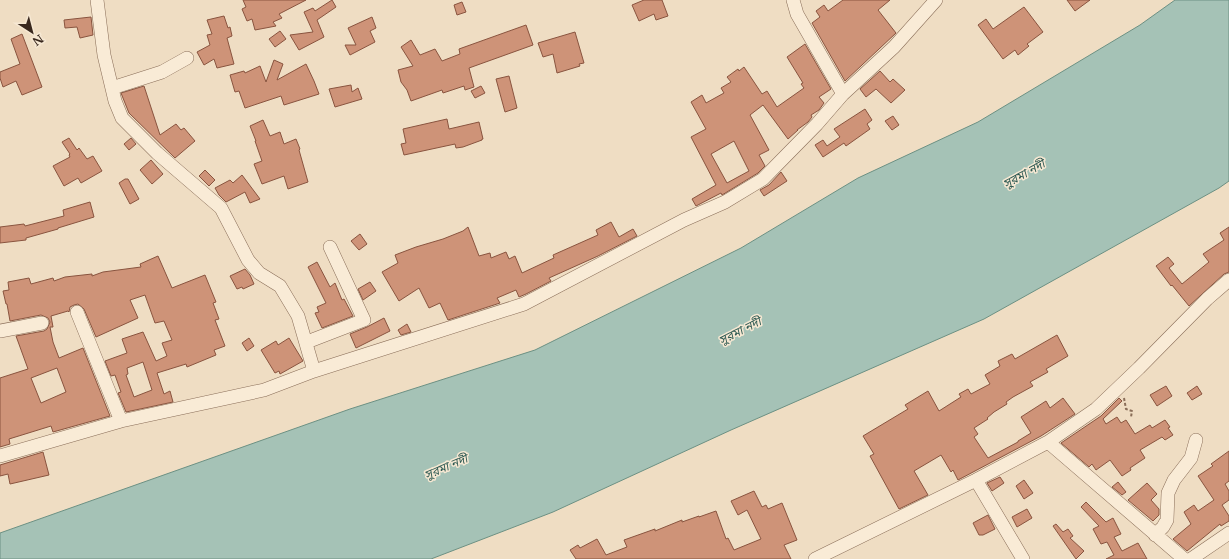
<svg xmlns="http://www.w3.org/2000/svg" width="1229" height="559" font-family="'Libre Baskerville','Noto Sans Bengali',serif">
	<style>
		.water { fill: #a5c2b6; stroke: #6c9083 }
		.building { fill: #ce9378; stroke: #89543f; fill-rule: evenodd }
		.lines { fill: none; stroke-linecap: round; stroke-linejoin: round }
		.minor-casing { stroke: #8a6e59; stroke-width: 14 }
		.path { stroke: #8a6e59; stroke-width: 2; stroke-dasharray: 3 2; stroke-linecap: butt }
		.minor { stroke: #f9ebd6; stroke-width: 13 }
		.labels { text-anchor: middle; stroke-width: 3; stroke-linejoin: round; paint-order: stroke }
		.water-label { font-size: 12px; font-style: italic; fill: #2d5952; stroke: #f6e8d3 }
	</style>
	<rect width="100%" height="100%" fill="#efddc3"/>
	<path class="water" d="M1175,0H1229V181L1219,188L984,319L731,430L553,512L431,559H0V533L350,409L535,350L741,248L858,178L978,122L1140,25Z"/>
	<path class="building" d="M243,0H306L279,14L282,18L273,22L276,26L255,30L252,19L247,21L242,9L246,7Z
		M332,0L336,7L317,20L324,37L299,50L290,35L313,32L304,12L313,8L315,11Z
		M644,0H662L668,16L656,20L654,14L639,21L632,5Z
		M843,0H890L878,10L896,33L845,81L812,23L820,17L816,11L824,5L828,11Z
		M1067,0H1090L1075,11Z
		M462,2L466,12L457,15L454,5Z
		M1024,7L1043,32L1027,44L1029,46L1018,55L1015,50L1003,59L978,25L986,19L993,29Z
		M224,16L228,28L230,27L232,36L227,38L234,64L217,68L214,59L204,65L197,52L210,45L207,35L212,34L207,20Z
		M91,17L93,35L80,38L77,27L65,28L64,20Z
		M372,17L376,28L370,31L375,42L350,55L345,45H356L348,28Z
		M526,25L533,45L469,68L474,87L465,90L464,86L443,93L442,90L411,101L407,90L401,82L398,70L413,66L401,47L411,40L420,55L435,49L442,61L460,54L459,49Z
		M280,31L286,39L275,47L269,39Z
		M575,32L584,63L579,64L580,66L557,73L553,54L543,57L538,43Z
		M22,34L42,87L22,95L16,81L3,87L0,78V72L20,64L11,39Z
		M805,44L831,89L819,97L824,103L819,110L811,115L812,117L808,122L797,130H798L788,139L763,105L750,115L769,150L759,155L765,166L758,173L722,195L721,193L696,206L692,199L716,185L691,137L706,129L691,102L702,95L706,103L724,93L721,88L731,82L727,77L738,69L739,71L744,67L762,94L767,91L777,107L804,88L801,84L803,83L787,57ZM734,141L749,171L727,183L711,154Z
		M274,60L283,64L277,80L306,64L314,81L319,94L284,105L281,96L245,108L239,91L235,92L230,75L244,71L245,73L260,66L266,82Z
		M880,71L890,82L893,79L905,90L891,103L876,89L866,97L860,89Z
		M509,76L517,108L505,112L496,79Z
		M351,85L352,92L358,88L362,99L335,107L329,89Z
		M144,86L160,135L176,124L181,130L184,128L195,141L175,158L129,113L121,93Z
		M481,86L485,93L475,98L471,91Z
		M865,109L872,120L867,124L870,129L846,146L844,143L823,157L815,145L823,140L827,146L840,137L834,129Z
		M893,116L899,125L892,130L885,121Z
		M447,119L449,129L479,122L483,139H482V140L463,147L456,148L455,144L404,155L401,144L406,143L403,129Z
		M263,120L270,136L280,132L284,144L296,139L300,149L299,150L308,182L288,189L284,176L262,184L254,164L262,161L255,141H256L250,126Z
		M69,138L77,150L79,148L87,159L93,156L102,171L81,183L78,178L64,186L53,166L70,157L69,155L70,154L62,142Z
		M131,138L136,144L129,150L124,144Z
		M151,160L163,174L152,184L140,170Z
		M205,170L215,180L209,186L199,176Z
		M781,172L787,181L764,196L760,190L769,185Z
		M242,175L260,199L250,203L245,192L226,202L219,195L215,188L230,180L233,183Z
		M125,179H128L139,199L130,204L119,183Z
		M90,202L94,217L58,228V229L26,238V240L0,243V227L24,224L25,226L64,216L63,210Z
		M611,222L619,237L633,229L637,236L598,256L549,278L551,281L526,294L519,297L516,290L497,298L500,303L448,320L440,303L429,308L419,288L399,301L382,272L398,263L395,255L416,247L443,239L463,231L468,227L479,256L490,253L491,258L506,252L509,259L515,256L522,273L554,258L553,255L598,235L596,230Z
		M1229,227V272L1224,274L1189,306L1172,285L1171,286L1156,266L1168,257L1174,264L1169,268L1182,284L1209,262L1203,254L1224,240L1220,233Z
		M360,234L367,244L359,250L351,241Z
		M158,256L172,288L205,275L216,302L213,303L219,319L215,320L225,346L214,350L216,355L187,367L186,364L157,373L164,394L170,391L173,402L126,412L118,393L121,392L115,375L111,376L105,361L127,353L122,339L143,332L156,361L167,356L162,343L172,340L164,321L155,323L145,295L130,300L138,318L96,337L84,309L78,304L74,305L70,307L69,312L68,311L51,316L53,327H50L53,342L59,358L83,348L110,416L53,432L51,426L9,439L10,444L0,447V378L28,369L16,336L44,331L47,329L50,322L48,318L41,315L10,321L7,304H6L3,291L9,290L8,282L29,278L31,284L53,278L54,281L65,277L92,274V276L103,272L141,267L140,264ZM143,362L152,390L134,397L126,375L128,374L127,368ZM57,368L66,392L41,403L31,378Z
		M317,262L330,287L335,283L342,300L344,299L353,316L322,328L315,313L319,312L317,307L326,303L308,267Z
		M245,269L250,275L254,284L243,289L242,287L237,289L230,276Z
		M370,282L376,291L363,300L358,289Z
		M384,318L390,331L356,348L350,334L367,327Z
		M407,324L411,332L401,335L398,330Z
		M1057,335L1068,356L1046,369L1048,372L1030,382L1033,386L1013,397L1006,402L1007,404L994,412L987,418L988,419L974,428L978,434L974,437L988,458L1018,442V441L1031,433L1021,417L1046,401L1050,408L1063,398L1075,414L1041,436L958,480L953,470L951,472L941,455L914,471L928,495L899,509L870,456L874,454L863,436L908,409L905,405L928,391L939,411L961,397L959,394L968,389L971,394L990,384L985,375L1000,366L998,361L1012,354L1015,359Z
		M249,338L254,346L247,351L242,343Z
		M289,338L303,361L280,374L279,371L275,373L261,350L276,341L278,345Z
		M1166,386L1172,396L1157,406L1150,395Z
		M1197,386L1202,394L1192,400L1187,393Z
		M1119,398L1122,401L1103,419L1106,424L1117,417L1121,423L1126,420L1135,434L1150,425L1152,428L1165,420L1170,427L1168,428L1173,435L1165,440L1162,437L1140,450L1145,458L1130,468L1131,470L1122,476L1110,460L1096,470L1092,464L1089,467L1061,443L1101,416Z
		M1229,451V481L1225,484L1229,491V500L1222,505L1229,516V521L1221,526L1220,524L1187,551L1173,539L1191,524L1184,512L1194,505L1198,511L1214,500L1198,476L1213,466L1211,464Z
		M43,452L49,475L10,484L8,474L0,476V465Z
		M1000,477L1004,483L992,491L987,483Z
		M1024,480L1033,493L1024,499L1016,486Z
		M1118,482L1126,492L1122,495L1112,487Z
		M1147,483L1157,494L1151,500L1159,509V515L1153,521L1128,500Z
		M754,491L762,507L766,505L768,509L782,503L797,540L784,545L791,559H576L570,550L578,545L580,548L597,539L606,555L627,547L624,540L655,529V531L682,520V522L699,516V517L716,511L726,539L728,538L734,550L761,539L747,510L738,515L731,501Z
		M1086,502L1106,522L1113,518L1121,534L1114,537L1122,551L1138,543L1147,559H1106L1114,555L1107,542L1101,544L1093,529L1099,526L1081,507Z
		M1027,509L1032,518L1017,527L1012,517Z
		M988,515L995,529L983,535H979L973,523Z
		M1056,524L1063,532L1068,529L1073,536L1070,538L1084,551L1076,559L1053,526Z"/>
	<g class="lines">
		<g class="minor-casing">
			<path id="minor" d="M97,0L104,55L115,101L122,118L157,153L221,208L248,260L259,273L280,286L298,316L314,371
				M793,0L797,14L843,94
				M112,88L162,72L187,58
				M77,312L121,421
				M0,331L42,323
				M307,342L364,320L330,247
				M1048,442L1096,409L1139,368L1207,299L1229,280
				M0,456L121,421L264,390L314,371L524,304L684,220L725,202L763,179L817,124L843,94L894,47L936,0
				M976,480L1023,559
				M1155,535L1163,527L1167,520L1168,493L1174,480L1191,458L1196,440
				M815,559L976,480L1048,442L1184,559
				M1191,559L1229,533"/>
		</g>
		<path class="path" d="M1124,398L1126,409L1132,411L1131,417"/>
		<use href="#minor" class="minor"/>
	</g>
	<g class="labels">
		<g class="water-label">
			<text transform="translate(1024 174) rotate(-29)" y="4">সুরমা নদী</text>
			<text transform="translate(740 331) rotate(-27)" y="4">সুরমা নদী</text>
			<text transform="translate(446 467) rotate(-23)" y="4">সুরমা নদী</text>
		</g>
	</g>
	<g transform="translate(32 32) rotate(144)" stroke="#f6e8d3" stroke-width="3" paint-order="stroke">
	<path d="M0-3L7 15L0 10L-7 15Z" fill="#39281e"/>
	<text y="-6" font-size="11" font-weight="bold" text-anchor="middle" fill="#39281e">N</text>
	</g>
</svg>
